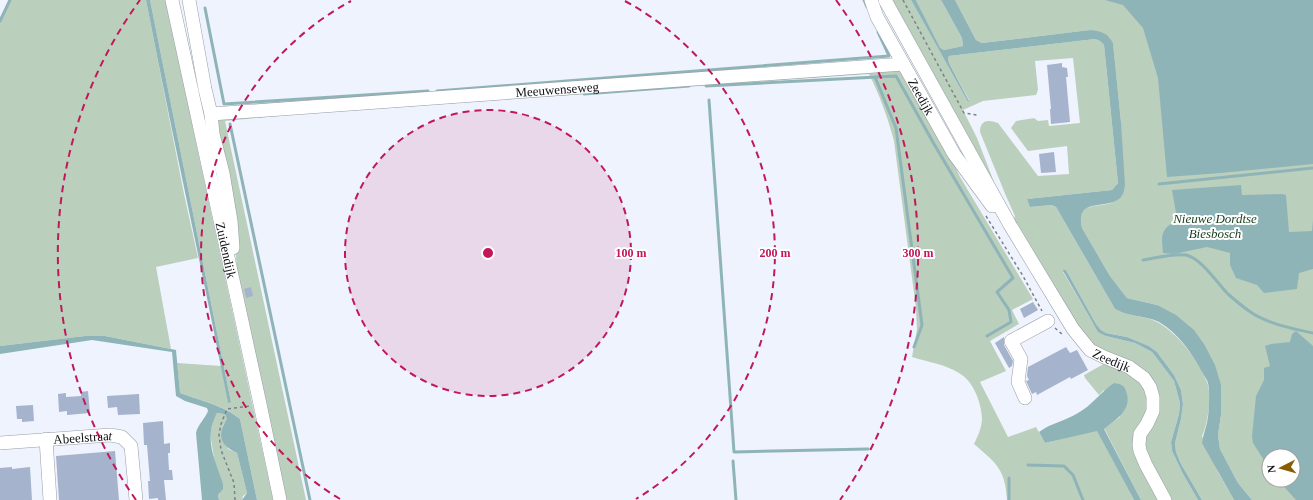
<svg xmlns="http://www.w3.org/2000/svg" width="1313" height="500" font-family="'Times New Roman',serif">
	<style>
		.green { fill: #bbcfbd; fill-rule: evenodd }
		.water { fill: #8fb4b8 }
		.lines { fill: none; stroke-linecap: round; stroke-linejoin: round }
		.stream { stroke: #8fb4b8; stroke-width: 3 }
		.building { fill: #a6b3cd }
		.minor-casing { stroke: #989da6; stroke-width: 14 }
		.path { stroke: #7c8087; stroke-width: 1.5; stroke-dasharray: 3 3; stroke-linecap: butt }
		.minor { stroke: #fff; stroke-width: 13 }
		.ring { fill: none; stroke: #c2185b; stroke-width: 2; stroke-dasharray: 7 5 }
		.labels { text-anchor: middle; stroke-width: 4; stroke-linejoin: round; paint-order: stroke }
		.street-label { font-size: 13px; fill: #0f1114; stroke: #fff }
		.park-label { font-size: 13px; font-style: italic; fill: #163d1c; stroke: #fff }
		.centre { fill: #c2185b; stroke: #fff; stroke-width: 2 }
		.ring-label { font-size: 12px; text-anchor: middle; font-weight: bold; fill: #c2185b; stroke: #fff; stroke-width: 4; stroke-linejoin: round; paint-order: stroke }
	</style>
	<rect width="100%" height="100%" fill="#eef3fe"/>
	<path class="green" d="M9,0H146L184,194L198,258L156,267L171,349L105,336H85L0,346V18Z
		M150,0H167L195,138L273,500H257L240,419C226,406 199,400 180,393L177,363L221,366L228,402H231Z
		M890,0H911L968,102L969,100L949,63L948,58L949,56L1095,39L1100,41L1104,45L1118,183L1112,190L1027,199L1031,207L1052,205L1056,207L1115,309C1128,317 1146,315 1159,323C1178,334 1199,361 1207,382C1212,395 1208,424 1202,436L1218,472L1234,500H1202L1181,464L1176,452L1175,443L1181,419L1183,404L1181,390L1174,375L1157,352L1149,346L1127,337L1106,333L1101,330L1096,324L1066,270H1063V272L1094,325L1106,336L1135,343L1152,352L1174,381L1180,403L1179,414L1171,442L1172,451L1183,474L1198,500H1170L1142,448L1155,395L1086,342L1013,222L1015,216L1006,196L980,132C980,120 988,119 998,123L1038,176L1069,174L1067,146L1028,151L1011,128L1016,121L1034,118L1038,121L1048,120L1049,126L1080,123L1073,58L1035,61L1038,90L1036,95L983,101L963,110L977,138L1002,203Z
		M916,0H941L962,38L963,46L944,50L940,49Z
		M955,0H1313V500H1252L1238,483L1220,449L1218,435L1221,415V385L1157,305L1127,298L1110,276L1082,228C1076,202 1094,208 1111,203C1114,202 1117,200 1119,199L1121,122L1113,44L1110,38L1090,30L982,43L976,40ZM1269,456H1293V480H1269Z
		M893,68L903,71L952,160L960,177L1033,299L1012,310L1019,324L990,341L1006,371L980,382L1008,437L1036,427L1045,443L1097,430L1134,500H1007C1005,469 997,464 974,444C978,436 982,427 982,418C981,401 973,381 959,373C945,364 927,362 912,357L917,329L916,308L894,141C888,118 880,96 869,74L287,115L225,121L306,500H283L238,285L234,228L217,121L219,117Z
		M1106,360L1140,379L1151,403L1137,434L1162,500H1141L1104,428L1120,417L1104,390L1099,395L1085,378L1084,375L1102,365Z
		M217,413H224L226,415L227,418L223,426L228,449L237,453L247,493L243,496L242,500H219L218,495L220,493L210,434L213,420Z"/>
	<path class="water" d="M146,0H150L231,402L228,403C202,268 172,135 146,0Z
		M911,0H916L940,48L944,50L963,46L962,38L941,0H955L976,40L982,43L1090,30C1101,31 1108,33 1113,43L1121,122L1125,185C1124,190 1124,195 1119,199C1104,210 1075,197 1082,228L1110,276L1127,298L1157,305L1176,315L1194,330L1204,344L1215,365L1221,385V415L1218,435L1220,449L1238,483L1252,500H1234L1202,443C1203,434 1207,426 1208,417C1209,407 1210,392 1208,383C1207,379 1204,376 1202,372C1192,353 1178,333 1159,322C1145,315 1128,317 1115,309L1056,207L1052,205L1030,207L1027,199L1112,190L1118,183L1104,45L1100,41L1095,39L949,56L948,58L949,63L969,101L968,102Z
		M1105,0H1313V164L1221,173L1167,177L1158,78L1143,28L1123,5Z
		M1241,185L1242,195L1282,194L1286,195L1289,232L1312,231L1313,220V269L1299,273L1297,289L1264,293L1257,285L1236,278L1230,265V253L1207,247L1174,254L1163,253C1162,240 1159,230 1173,223L1176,213L1172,190Z
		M1063,270H1066L1096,324L1101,330L1106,333L1127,337L1149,346L1157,352L1174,375L1181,390L1183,404L1181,419L1175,443L1176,452L1181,464L1202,500H1198L1183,474L1172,451L1171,442L1179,414L1180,403L1174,381L1152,352L1135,343L1106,336L1098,332L1063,271Z
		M1296,331L1313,346V500H1296L1278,480H1293V456H1269V468L1253,443L1252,436L1256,396L1264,380V368L1270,366L1265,346L1271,344L1290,342L1292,334Z
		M85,336H105L176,350L180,393C199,400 225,406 240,419L257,500H242L247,493L237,453C218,444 218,435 227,418L226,417V415L221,413H217C203,439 215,459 223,484V489L218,495L219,500H202L196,433C198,424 205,419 208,411L207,408L185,401L176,396L172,352L92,340L0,354V346Z
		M1114,383C1121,384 1124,385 1126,391C1133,410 1116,419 1104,429L1141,500H1134L1097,431L1045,443L1039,432C1051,423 1065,421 1078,413C1091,406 1101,392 1114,383Z"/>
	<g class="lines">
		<path class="stream" d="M864,0L867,7
			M205,8L224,104L428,91
			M0,21L10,0
			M875,77L896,128L922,325L914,347
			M706,86L896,76L934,144L1013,278L997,292L1009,310L1011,322L987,336
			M437,91L889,56L878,32
			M584,94L689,86
			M709,100L734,452L868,449
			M230,124L310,500
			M1159,184L1313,168
			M1143,260C1156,258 1174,253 1186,255C1201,258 1218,284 1228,294C1236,301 1244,308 1252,313C1269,324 1294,329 1313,333
			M733,461L736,500
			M1028,465L1064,466L1073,475L1083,500
			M1009,478V500"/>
	</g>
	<path class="building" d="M1062,63V67L1067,68L1068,77H1066L1070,122L1051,124L1050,109H1051L1047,65Z
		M1054,152L1056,172L1041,173L1039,154Z
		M251,287L253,296L246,298L244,289Z
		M1033,302L1038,310L1024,318L1020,309Z
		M1004,337V345L1013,361L1012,366L1009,368L995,343Z
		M1066,347L1070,353L1077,350L1088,370L1071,379L1070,377L1037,395L1036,392L1032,394L1026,381L1029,380L1027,376L1028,367Z
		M88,391L90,413L67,415V411L59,412L58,394L66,393V397L81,396V392Z
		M139,394L140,414L118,415L117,407L108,408L107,396Z
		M33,405L34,421L22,422V419H17L16,406Z
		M163,421L164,444L170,443V453H168L169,470H172L173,480H164L166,500H158V498L149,499L148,481H150L147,445H144L143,423Z
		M115,451L119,500H59L56,456Z
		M12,467V469L30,467L32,500H0V468Z"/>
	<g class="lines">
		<g class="minor-casing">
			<g id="minor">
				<path id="s1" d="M172,0L260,404L280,500"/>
				<path d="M189,0L205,89L211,114L213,134L223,173L231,221L233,248"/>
				<path id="s2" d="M871,0L877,17L954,154L992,206"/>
				<path id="s3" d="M885,0L1010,225L1073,329L1090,350L1104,357L1129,367L1144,378L1150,387L1153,397V411L1147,424L1140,434L1139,445L1140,451L1146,465L1165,500"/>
				<path id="s4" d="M211,114L903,64"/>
				<path d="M1025,398L1018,382L1021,359L1011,341L1048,321"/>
				<path d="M46,439L50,500"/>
				<path id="s5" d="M0,443L110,435L122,437L131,446L136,500"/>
			</g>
		</g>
		<path class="path" d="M903,0L964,113L977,115
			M986,216L1023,276L1042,311
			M1055,328L1063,335
			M235,500L234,483L221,450L219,435L221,424L227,409L250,406"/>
		<use href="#minor" class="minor"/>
	</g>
	<circle cx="488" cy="253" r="143" fill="#c2185b" fill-opacity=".12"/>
	<g class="ring">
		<circle cx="488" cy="253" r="143"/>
		<path d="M340 499A287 287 0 0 1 351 1M625 1A287 287 0 0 1 636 499"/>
		<path d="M136 500A430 430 0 0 1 140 0M836 0A430 430 0 0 1 840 500"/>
	</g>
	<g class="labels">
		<g class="street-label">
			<text dy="5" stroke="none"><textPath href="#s4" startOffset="347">Meeuwenseweg</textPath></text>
			<text dy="5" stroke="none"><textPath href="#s2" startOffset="109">Zeedijk</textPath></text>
			<text dy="5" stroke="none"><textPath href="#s1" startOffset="256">Zuidendijk</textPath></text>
			<text dy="5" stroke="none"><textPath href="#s3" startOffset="430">Zeedijk</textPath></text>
			<text dy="5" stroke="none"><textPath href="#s5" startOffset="83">Abeelstraat</textPath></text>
		</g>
		<g class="park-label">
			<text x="1215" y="223">Nieuwe Dordtse<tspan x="1215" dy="15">Biesbosch</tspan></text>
		</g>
	</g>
	<circle cx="488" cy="253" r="6" class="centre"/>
	<g class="ring-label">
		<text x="631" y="257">100 m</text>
		<text x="775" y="257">200 m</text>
		<text x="918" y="257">300 m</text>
	</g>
	<g transform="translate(1281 468) rotate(264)"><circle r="19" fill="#ffffff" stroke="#9fa0a1"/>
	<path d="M0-3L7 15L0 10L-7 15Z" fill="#8a5c00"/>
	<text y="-6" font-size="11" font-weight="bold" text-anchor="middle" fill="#0f1114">N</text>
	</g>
</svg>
